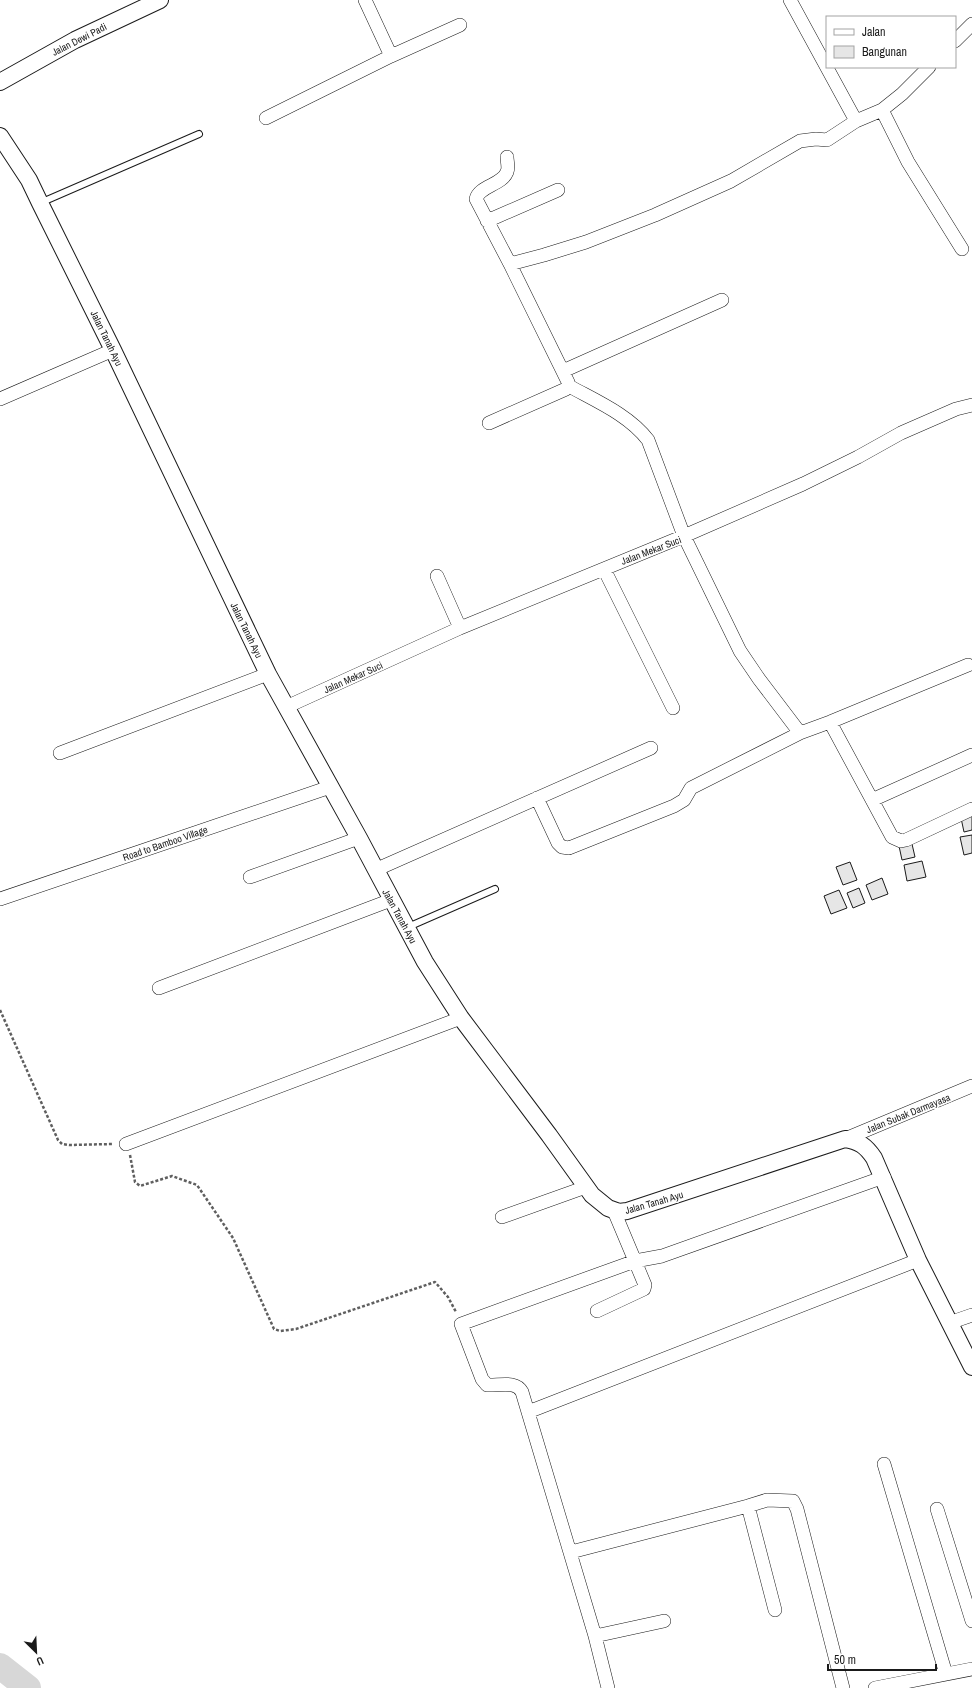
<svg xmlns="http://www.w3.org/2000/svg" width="972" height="1688" font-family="'Archivo Narrow',sans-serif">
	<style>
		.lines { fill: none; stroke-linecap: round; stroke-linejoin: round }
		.river { stroke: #d7d7d7; stroke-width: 26 }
		.building { fill: #e6e6e6; stroke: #1a1a1a }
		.service-casing { stroke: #1a1a1a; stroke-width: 8 }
		.minor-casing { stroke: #1a1a1a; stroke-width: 14 }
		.tertiary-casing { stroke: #1a1a1a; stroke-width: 18 }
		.path { stroke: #5f5f5f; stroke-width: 2.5; stroke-dasharray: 3 2; stroke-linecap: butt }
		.service { stroke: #fff; stroke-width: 6 }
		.minor { stroke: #fff; stroke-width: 13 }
		.tertiary { stroke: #fff; stroke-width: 16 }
		.labels { text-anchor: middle; stroke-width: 3; stroke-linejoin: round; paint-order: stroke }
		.street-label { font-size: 10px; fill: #1a1a1a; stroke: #fff }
	</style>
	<rect width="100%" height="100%" fill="#fff"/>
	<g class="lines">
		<path class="river" d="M0,1666L28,1688"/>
	</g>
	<path class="building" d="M972,816V830L964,832L961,818Z
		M972,835V853L964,855L960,837Z
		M912,844L915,857L902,860L899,846Z
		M922,861L926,877L907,881L904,865Z
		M850,862L857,880L843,885L836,867Z
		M882,878L888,894L872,900L866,885Z
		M859,888L865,903L853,908L847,893Z
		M839,890L847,908L831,914L824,896Z"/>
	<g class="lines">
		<g class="service-casing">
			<path id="service" d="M40,203L199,134
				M408,927L495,889"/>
		</g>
		<g class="minor-casing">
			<path id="minor" d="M365,0L391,56L460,25
				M790,0L856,121L882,110L902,94L929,67
				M955,41L972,24
				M882,110L908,162L962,249
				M266,118L391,56
				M487,221L558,190
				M510,264L544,255L586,242L655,215L731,181L800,141L816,139L827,140L856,121
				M563,371L722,300
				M569,386C596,401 629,415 648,440L684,536L740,651L759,679L800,733L830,722L968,665
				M0,399L113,350
				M489,423L566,389L569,386L568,382L510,264L476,199C479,186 502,185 507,172C509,168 507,161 507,157
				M604,569L673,708
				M437,576L460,628
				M286,707L460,628L684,536L803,484L858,457L901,433L956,409L972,405
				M830,722L892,837L901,841L906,840L972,809
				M60,753L268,674
				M537,798L558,843L562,847L569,848L674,806L684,800L691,788L800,733
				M872,800L972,755
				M375,870L651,748
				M250,877L359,838
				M0,899L330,787
				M159,988L391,900
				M845,1139L972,1086
				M126,1144L461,1018
				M614,1211L635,1261L662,1256L884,1177
				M502,1217L586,1187
				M597,1311L644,1289L645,1285L635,1261L461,1324L482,1379L487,1385C498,1386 516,1380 522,1392L595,1636L608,1688
				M949,1323L972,1315
				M528,1412L918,1260
				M884,1464L946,1674
				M748,1506L775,1610
				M937,1509L972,1621
				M571,1552L748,1506L767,1500L793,1501L797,1509L843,1688
				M595,1636L664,1621
				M875,1688L972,1669"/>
		</g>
		<g class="tertiary-casing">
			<path id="tertiary" d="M0,82L75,40L160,0
				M0,136L29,180L40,203L113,350L268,674L359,838L425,962L461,1018L549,1135L592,1195L608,1208L619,1212L627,1211L845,1139C859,1141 866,1146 874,1158L918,1260L972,1367"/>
		</g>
		<path class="path" d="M0,1010L58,1140L62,1144L69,1145L113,1144
			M130,1155L135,1182L140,1186L172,1176L197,1185L233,1238L274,1329L280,1331L296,1329L435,1282L448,1297L456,1312"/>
		<use href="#service" class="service"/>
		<use href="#minor" class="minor"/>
		<use href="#tertiary" class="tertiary"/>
	</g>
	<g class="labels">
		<g class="street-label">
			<text transform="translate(79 39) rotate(-27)" y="4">Jalan Dewi Padi</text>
			<text transform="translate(107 338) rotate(64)" y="4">Jalan Tanah Ayu</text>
			<text transform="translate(651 550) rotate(-21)" y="4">Jalan Mekar Suci</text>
			<text transform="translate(247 630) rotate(64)" y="4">Jalan Tanah Ayu</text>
			<text transform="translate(353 677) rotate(-24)" y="4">Jalan Mekar Suci</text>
			<text transform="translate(165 843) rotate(-19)" y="4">Road to Bamboo Village</text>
			<text transform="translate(400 916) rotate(61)" y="4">Jalan Tanah Ayu</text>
			<text transform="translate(908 1113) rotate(-22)" y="4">Jalan Subak Darmayasa</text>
			<text transform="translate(654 1202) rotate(-16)" y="4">Jalan Tanah Ayu</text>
		</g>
	</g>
	<rect x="826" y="16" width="130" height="52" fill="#ffffff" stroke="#a3a3a3"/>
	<rect x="834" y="29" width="20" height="6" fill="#ffffff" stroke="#a3a3a3"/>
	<text x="862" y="36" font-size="12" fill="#1a1a1a">Jalan</text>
	<rect x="834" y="46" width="20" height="12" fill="#e6e6e6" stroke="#a3a3a3"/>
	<text x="862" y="56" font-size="12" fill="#1a1a1a">Bangunan</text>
	<g transform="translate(36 1652) rotate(156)" stroke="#ffffff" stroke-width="3" paint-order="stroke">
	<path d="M0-3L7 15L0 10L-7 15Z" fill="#1a1a1a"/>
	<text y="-6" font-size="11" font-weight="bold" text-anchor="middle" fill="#1a1a1a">U</text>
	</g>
	<path d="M828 1664v6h108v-6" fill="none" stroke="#1a1a1a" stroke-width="2"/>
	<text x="834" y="1664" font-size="12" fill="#1a1a1a" stroke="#ffffff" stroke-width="3" paint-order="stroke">50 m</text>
</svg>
